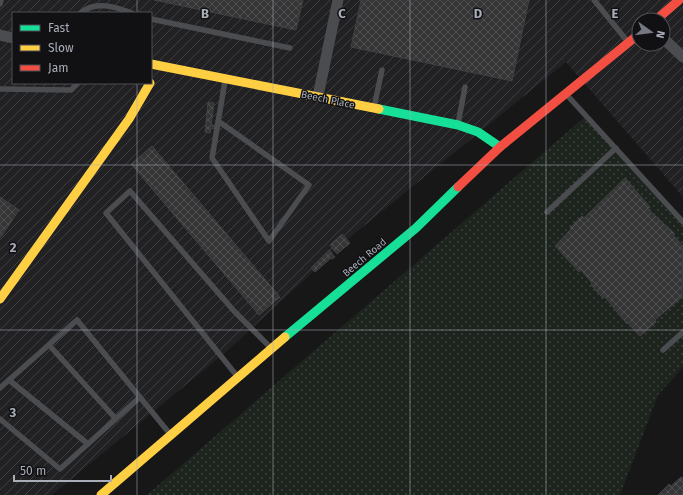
<svg xmlns="http://www.w3.org/2000/svg" width="683" height="495" font-family="'Fira Sans',sans-serif">
	<style>
		.industrial { fill: url(#industrial-furrows); fill-rule: evenodd }
		.grass { fill: url(#grass-dots) }
		.building { fill: url(#building-cross-hatch); stroke: #3f4043 }
		.lines { fill: none; stroke-linecap: round; stroke-linejoin: round }
		.lane { stroke: #4b4c50; stroke-width: 5.5 }
		.street { stroke: #4b4c50; stroke-width: 11 }
		.fast { stroke: #16e098; stroke-width: 9 }
		.slow { stroke: #ffcf43; stroke-width: 9 }
		.jam { stroke: #f24e42; stroke-width: 9 }
		.grid { fill: none; stroke: #a8adb8; stroke-width: 1; stroke-opacity: 0.55 }
		.labels { text-anchor: middle; stroke-width: 3; stroke-linejoin: round; paint-order: stroke }
		.street-label { font-size: 10px; fill: #a8adb8; stroke: #111113 }
		.grid-label { font-size: 13px; text-anchor: middle; font-weight: bold; fill: #a8adb8; stroke: #111113; stroke-width: 3; stroke-linejoin: round; paint-order: stroke }
	</style>
	<defs>
		<pattern id="industrial-furrows" width="10" height="10" patternUnits="userSpaceOnUse"><rect width="10" height="10" fill="#212123"/><path d="M-1 1l2-2M0 10L10 0M9 11l2-2" fill="none" stroke="#3e3f41"/></pattern>
		<pattern id="grass-dots" width="8" height="8" patternUnits="userSpaceOnUse"><rect width="8" height="8" fill="#1d241e"/><path d="M2 2h.1M6 6h.1" fill="none" stroke="#3b413d" stroke-width="1.8" stroke-linecap="round"/></pattern>
		<pattern id="building-cross-hatch" width="8" height="8" patternUnits="userSpaceOnUse"><rect width="8" height="8" fill="#353536"/><path d="M0 0l8 8M0 8l8-8" fill="none" stroke="#4f5051"/></pattern>
	</defs>
	<rect width="100%" height="100%" fill="#171717"/>
	<path class="industrial" d="M0,0H683V197L566,62L354,234L227,351L52,495H0ZM13,13H151V83H13ZM639,20H663V44H639Z"/>
	<path class="grass" d="M586,116L683,220V367L658,395L620,495H147Z"/>
	<path class="building" d="M154,0H303L296,30Z
		M361,0H529L512,81L351,47Z
		M208,102L214,103L211,125H216L215,129L211,128L210,133L205,132Z
		M152,146L280,297L259,315L131,164Z
		M625,178L650,207L648,209L674,233L673,235L683,246L682,297L655,320L656,322L640,336L628,323L627,324L605,297L603,298L591,285L592,283L581,270L579,272L555,246L571,229L570,228L582,216L584,218Z
		M0,197L19,210L1,237H0Z
		M342,234L350,243L337,254L330,245Z
		M329,250L335,257L332,259L331,258L315,272L311,268Z
		M681,477L683,478V495H658L669,484L671,486Z"/>
	<g class="lines">
		<path class="lane" d="M594,0L628,42
			M0,4L1,0
			M81,13C94,0 116,7 132,13
			M151,19L290,48
			M0,89L71,90L78,83
			M566,94L683,222
			M374,107L382,70
			M218,121L309,185L269,241L212,158L225,81
			M458,124L465,87
			M547,212L616,148
			M49,345L116,419
			M663,350L683,332
			M237,376L106,213L130,191L234,311L270,347
			M9,380L88,444
			M0,388L77,320L170,434
			M0,419L60,469L140,397"/>
		<path class="street" d="M0,35L13,38
			M663,38L683,57
			M318,96L338,0"/>
		<path class="fast" d="M379,109L458,125L478,132L500,147
			M285,337L416,228L458,187"/>
		<path class="slow" d="M151,64L379,109
			M0,299L129,119L150,83
			M101,495L285,337"/>
		<path class="jam" d="M656,20L679,0
			M458,187L500,147L639,34"/>
	</g>
	<path class="grid" d="M137,0V13M273,0V495M410,0V495M546,0V495M137,83V495M0,165H683M0,330H683"/>
	<g class="labels">
		<g class="street-label">
			<text transform="translate(328 99) rotate(12)" y="4">Beech Place</text>
			<text transform="translate(364 257) rotate(-40)" y="4">Beech Road</text>
		</g>
	</g>
	<g class="grid-label">
		<text x="205" y="18">B</text>
		<text x="342" y="18">C</text>
		<text x="478" y="18">D</text>
		<text x="615" y="18">E</text>
		<text x="13" y="252">2</text>
		<text x="13" y="417">3</text>
	</g>
	<rect x="12" y="12" width="140" height="72" fill="#111113" stroke="#4d4f55"/>
	<rect x="20" y="25" width="20" height="6" fill="#16e098" stroke="#4d4f55"/>
	<text x="48" y="32" font-size="12" fill="#a8adb8">Fast</text>
	<rect x="20" y="45" width="20" height="6" fill="#ffcf43" stroke="#4d4f55"/>
	<text x="48" y="52" font-size="12" fill="#a8adb8">Slow</text>
	<rect x="20" y="65" width="20" height="6" fill="#f24e42" stroke="#4d4f55"/>
	<text x="48" y="72" font-size="12" fill="#a8adb8">Jam</text>
	<g transform="translate(651 32) rotate(104)"><circle r="19" fill="#111113" stroke="#4d4f55"/>
	<path d="M0-3L7 15L0 10L-7 15Z" fill="#757880"/>
	<text y="-6" font-size="11" font-weight="bold" text-anchor="middle" fill="#a8adb8">N</text>
	</g>
	<path d="M14 475v6h97v-6" fill="none" stroke="#a8adb8" stroke-width="2"/>
	<text x="20" y="475" font-size="12" fill="#a8adb8" stroke="#111113" stroke-width="3" paint-order="stroke">50 m</text>
</svg>
